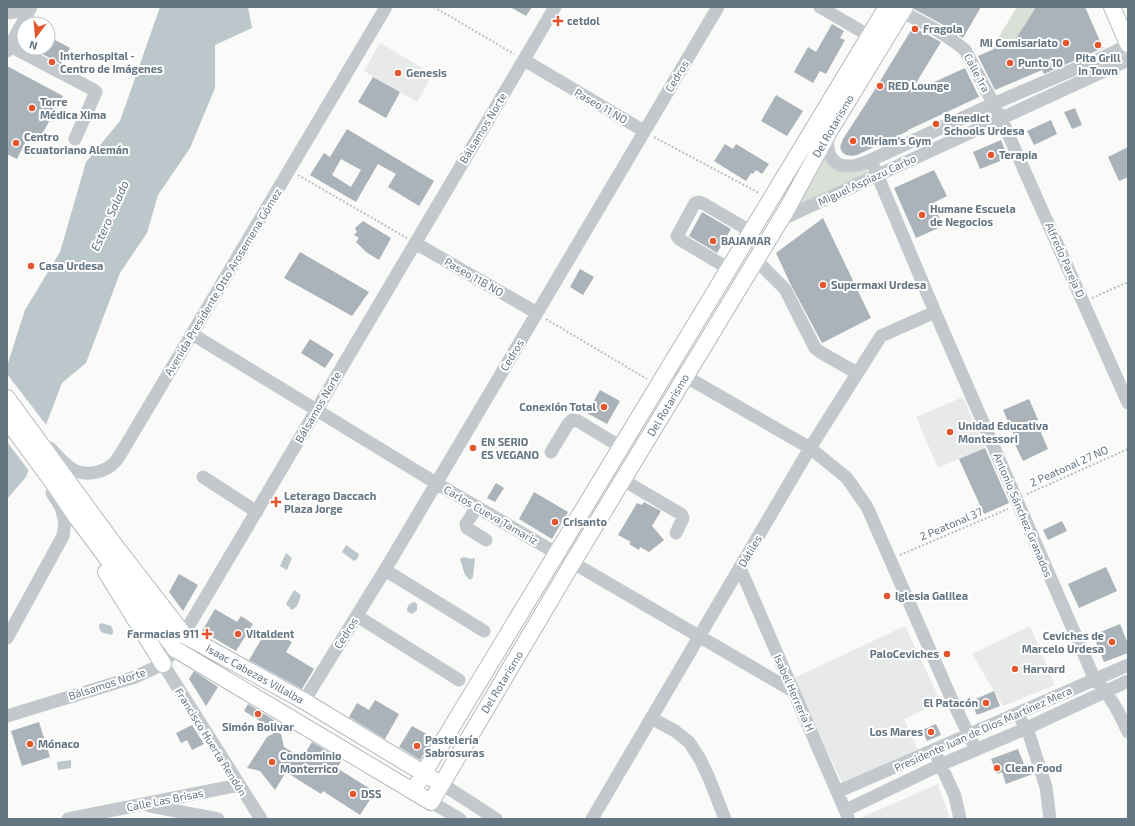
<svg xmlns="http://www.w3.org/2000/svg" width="1135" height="826" font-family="'Exo 2',sans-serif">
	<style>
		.built { fill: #e8e9e9 }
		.green { fill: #dadfd7 }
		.water { fill: #bbc7cb }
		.pier { fill: #fafaf8 }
		.building { fill: #aab3b9; fill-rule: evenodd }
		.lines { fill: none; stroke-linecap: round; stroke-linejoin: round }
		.major-casing { stroke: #b5babe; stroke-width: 18 }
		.path { stroke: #bbbfc2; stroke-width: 2; stroke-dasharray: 2 2; stroke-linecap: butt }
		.minor { stroke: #c3c8cc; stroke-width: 13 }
		.major { stroke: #fff; stroke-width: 16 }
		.poi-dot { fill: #e4572e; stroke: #fff; stroke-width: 1.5 }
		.labels { text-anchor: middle; stroke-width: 4; stroke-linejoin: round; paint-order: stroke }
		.poi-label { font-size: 11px; font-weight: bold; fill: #657683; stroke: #fff; text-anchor: start }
		.street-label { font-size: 11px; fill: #657683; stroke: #fff }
		.water-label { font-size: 12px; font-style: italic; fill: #60757c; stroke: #fff }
	</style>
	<rect width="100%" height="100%" fill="#fafaf8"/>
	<path class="built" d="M380,43L433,74L417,102L364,71Z
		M963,397L985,448L938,468L916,417Z
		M905,626L941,702L904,719L918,749L843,784L792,679Z
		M1030,626L1055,685L1003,706L972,654Z
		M938,784L950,819H858Z"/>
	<path class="green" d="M1017,7H1036L1023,27L1027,35L991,50Z
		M820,151L831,167L842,171L866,167L869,174L793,209Z"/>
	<path class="water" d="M160,7H248L252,28L215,45V88L190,148L158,195L147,233L120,273L86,363L62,383L26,477L7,499V366L25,310L60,252L86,162L120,121Z
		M346,545L359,554L358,558L354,561L342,552Z
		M286,553L292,558L287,570L280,566Z
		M463,557L472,559L475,558L473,577L470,580L465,575L460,559Z
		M294,590L301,595C299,601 298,607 292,610L286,604Z
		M415,602L417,604V610L412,614L407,611C407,606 409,603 415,602Z
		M101,623L111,626L113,630V633L111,635L101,632L99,628V625Z
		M71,760V768L58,770L57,762Z"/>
	<path class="pier" d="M7,374L47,426L30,472L7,442Z"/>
	<path class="building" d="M510,7H532L526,16Z
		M914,7H981L963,38L947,27L914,9Z
		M1036,7H1085L1103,48L1044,74L1042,70L995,90L978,56L1015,40Z
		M832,24L844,31L840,38L845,40L826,74L820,71L813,83L794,72L808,47L816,52Z
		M913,27L941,42L910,93L965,68L979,97L908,130V131L857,155L852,156L846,155L842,152L840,147L843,139L874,91Z
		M48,36L70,48L61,64L31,48H48Z
		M7,66L63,96L40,138L30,133L17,159L7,154Z
		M373,77L400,92L386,118L358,102Z
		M776,95L803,111L787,136L761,121Z
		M1075,108L1082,125L1072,129L1064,112Z
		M1051,120L1057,134L1034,145L1027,131Z
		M347,129L434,181L419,206L388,187L396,174L378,164L356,202L310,175L324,153L330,157ZM341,159L361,170L351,187L332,175Z
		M1001,140L1008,158L980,169L973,152Z
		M725,144L733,149L736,144L769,164L762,174L756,170L753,174L751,173L746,181L714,161Z
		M1128,147V177L1119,181L1108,157Z
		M934,170L947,196L933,203L943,226L916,238L894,188Z
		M702,212L731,229L717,253L689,236Z
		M823,218L871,318L822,343L790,283L776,253Z
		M363,221L391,238L379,260L366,252L356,242L359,238L354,235L357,232L355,228Z
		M300,252L369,292L352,316L284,278Z
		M580,269L594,277L583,295L570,287Z
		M310,339L334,354L325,368L301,353Z
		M600,390L620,401L607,424L587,413Z
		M1029,399L1038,420L1036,421L1048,449L1023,461L1011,436L1014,435L1003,410Z
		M985,448L1009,503L984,514L959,459Z
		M496,483L504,488L495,502L487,498Z
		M534,492L568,512L552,539L519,519Z
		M644,502L661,511L652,526L664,540L649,552L640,547L639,550L629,544L631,542L618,535L637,503L642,505Z
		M1062,521L1067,531L1048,540L1043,530Z
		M1106,567L1117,591L1079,608L1068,584Z
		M179,574L198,585L183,611L169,592Z
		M215,609L237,622L241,616L253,624L236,651L202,631Z
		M1120,624L1128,644V653L1104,662L1093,635Z
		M268,628L292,642L286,652L314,669L302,689L249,660Z
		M194,671L218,687L206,706L189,679Z
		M994,691L1000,706L977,715L971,701Z
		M375,700L399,714L385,739L349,717L357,703L369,710Z
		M248,704L274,720L270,727L244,711Z
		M39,722L50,757L22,766L11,731Z
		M936,724L941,735L927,741L922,730Z
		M192,725L204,744L192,750L187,740L181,743L176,733Z
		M412,726L434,738L420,760L399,747Z
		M276,732L281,734L284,747L302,758L312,742L342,760L337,768L375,792L360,815L323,791L321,794L286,772L275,790L260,771L247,768L267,737Z
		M1018,749L1025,767L1030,765L1033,774L1006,784L1002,772L997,774L991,759Z"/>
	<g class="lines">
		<g class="major-casing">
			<path id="major" d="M1112,7L1128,44
				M7,398L113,543L184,635L304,701L433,779
				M7,420L54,484L77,518L175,649L431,802L573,562L787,209L830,130L905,7
				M106,572L163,664
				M413,791L887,7"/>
		</g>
		<path class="path" d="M434,7L514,54
			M654,137L759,193
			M298,175L407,238
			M1092,298L1128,282
			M546,319L647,379
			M1027,494L1128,449
			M900,555L1008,509"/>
		<path class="minor" d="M820,7L878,41
			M902,12C924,23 946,34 965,50L1001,118L1128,403
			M7,13L29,10
			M10,46L92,89L96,92L75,139
			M7,51L31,7
			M524,60L644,131
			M829,133C825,150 830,167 850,166C857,166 864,163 871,160L993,104L1110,54L1122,48L1127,41
			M871,160L935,312L1095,680C1110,695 1119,712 1128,732
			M780,220L1128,60
			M415,243L537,313
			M756,260L785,289L815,348L820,352L857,373
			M729,269L679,239L677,236L695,203L699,202L704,204L752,232
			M192,334L436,483L793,691
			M669,367L810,448L847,478L867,507L952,700L976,750
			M50,448C58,456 66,467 76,471C88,476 105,472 114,463C119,458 122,451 126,445L386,7
			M551,452L568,424L572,420L578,421L621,447
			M203,477L257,512
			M623,480L681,514L683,518L676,533
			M477,507L466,524L467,528L486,540
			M740,568L848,817
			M385,570L484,631
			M357,616L459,680
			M7,638L63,536L65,522L61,507L52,493
			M163,664L261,819
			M304,701L385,570L718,7
			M7,716L135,677L163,664L175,649L555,7
			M651,718L675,731L689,742L700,759L709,778L725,819
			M1022,722L1027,728L1046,787L1050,819
			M937,757L955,796L960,819
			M442,784L496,819
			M837,792L1128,665
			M431,802L460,819
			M150,806L218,819
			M846,810L940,765L1027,728L1128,681
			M68,819L239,785
			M592,819L810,448L881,336L935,312"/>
		<use href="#major" class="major"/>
	</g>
	<g class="poi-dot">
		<path d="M556 15h4v4h4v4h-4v4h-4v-4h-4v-4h4z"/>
		<circle cx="915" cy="29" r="4"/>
		<circle cx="1066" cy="43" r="4"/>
		<circle cx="1098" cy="45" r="4"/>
		<circle cx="52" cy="62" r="4"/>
		<circle cx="1010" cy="63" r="4"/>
		<circle cx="398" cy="73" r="4"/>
		<circle cx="880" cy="86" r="4"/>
		<circle cx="32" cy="108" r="4"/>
		<circle cx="936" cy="124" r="4"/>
		<circle cx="853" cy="141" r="4"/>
		<circle cx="16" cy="143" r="4"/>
		<circle cx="991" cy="155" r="4"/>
		<circle cx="922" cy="215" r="4"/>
		<circle cx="713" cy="241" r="4"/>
		<circle cx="31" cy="266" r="4"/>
		<circle cx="823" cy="285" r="4"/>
		<circle cx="604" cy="407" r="4"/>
		<circle cx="950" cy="432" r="4"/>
		<circle cx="473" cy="448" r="4"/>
		<path d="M274 496h4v4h4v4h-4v4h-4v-4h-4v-4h4z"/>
		<circle cx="555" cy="522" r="4"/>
		<circle cx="887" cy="596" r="4"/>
		<path d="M205 628h4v4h4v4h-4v4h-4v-4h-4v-4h4z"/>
		<circle cx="238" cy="634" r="4"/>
		<circle cx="1112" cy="642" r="4"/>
		<circle cx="947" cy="654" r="4"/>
		<circle cx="1015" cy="669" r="4"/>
		<circle cx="986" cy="703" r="4"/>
		<circle cx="258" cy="714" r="4"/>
		<circle cx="931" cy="732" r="4"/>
		<circle cx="30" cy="744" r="4"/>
		<circle cx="417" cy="746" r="4"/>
		<circle cx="272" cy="762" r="4"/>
		<circle cx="997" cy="768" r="4"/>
		<circle cx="353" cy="794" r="4"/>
	</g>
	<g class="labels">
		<g class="poi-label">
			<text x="567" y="25">cetdol</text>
			<text x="923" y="33">Fragola</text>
			<text x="1058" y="47" text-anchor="end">Mi Comisariato</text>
			<text x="60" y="60">Interhospital -<tspan x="60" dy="13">Centro de Imágenes</tspan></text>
			<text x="1098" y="62" text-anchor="middle">Pita Grill<tspan x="1098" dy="13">in Town</tspan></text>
			<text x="1018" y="67">Punto 10</text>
			<text x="406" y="77">Genesis</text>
			<text x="888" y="90">RED Lounge</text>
			<text x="40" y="106">Torre<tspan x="40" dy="13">Médica Xima</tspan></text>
			<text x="944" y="122">Benedict<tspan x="944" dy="13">Schools Urdesa</tspan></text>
			<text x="24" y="141">Centro<tspan x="24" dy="13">Ecuatoriano Alemán</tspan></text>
			<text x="861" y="145">Miriam's Gym</text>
			<text x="999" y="159">Terapia</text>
			<text x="930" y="213">Humane Escuela<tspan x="930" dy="13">de Negocios</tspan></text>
			<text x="721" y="245">BAJAMAR</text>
			<text x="39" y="270">Casa Urdesa</text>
			<text x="831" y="289">Supermaxi Urdesa</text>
			<text x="596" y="411" text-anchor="end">Conexión Total</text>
			<text x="958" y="430">Unidad Educativa<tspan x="958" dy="13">Montessori</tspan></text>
			<text x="481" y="446">EN SERIO<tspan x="481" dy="13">ES VEGANO</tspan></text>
			<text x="284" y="500">Leterago Daccach<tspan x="284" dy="13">Plaza Jorge</tspan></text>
			<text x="563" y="526">Crisanto</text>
			<text x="895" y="600">Iglesia Galilea</text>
			<text x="199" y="638" text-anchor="end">Farmacias 911</text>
			<text x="246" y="638">Vitaldent</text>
			<text x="1104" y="640" text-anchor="end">Ceviches de<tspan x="1104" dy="13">Marcelo Urdesa</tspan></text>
			<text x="939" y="658" text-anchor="end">PaloCeviches</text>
			<text x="1023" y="673">Harvard</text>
			<text x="978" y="707" text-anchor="end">El Patacón</text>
			<text x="258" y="731" text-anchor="middle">Simón Bolivar</text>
			<text x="923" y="736" text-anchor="end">Los Mares</text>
			<text x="425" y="744">Pastelería<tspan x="425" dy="13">Sabrosuras</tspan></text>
			<text x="38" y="748">Mónaco</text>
			<text x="280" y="760">Condominio<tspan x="280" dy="13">Monterrico</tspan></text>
			<text x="1005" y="772">Clean Food</text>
			<text x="361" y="798">DSS</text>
		</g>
		<g class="street-label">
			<text transform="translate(977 73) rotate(62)" y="4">Calle 1ra</text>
			<text transform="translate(677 76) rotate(-59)" y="4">Cedros</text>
			<text transform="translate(601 106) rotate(30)" y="4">Paseo 11 NO</text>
			<text transform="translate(833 126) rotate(-60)" y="4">Del Rotarismo</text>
			<text transform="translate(483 128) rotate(-59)" y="4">Bálsamos Norte</text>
			<text transform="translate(867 180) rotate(-25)" y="4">Miguel Aspiazu Carbo</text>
			<text transform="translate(1065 260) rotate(66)" y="4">Alfredo Pareja D</text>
			<text transform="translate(474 277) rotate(30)" y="4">Paseo 11B NO</text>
			<text transform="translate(223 282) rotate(-59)" y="4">Avenida Presidente Otto Arosemena Gómez</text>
			<text transform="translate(512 355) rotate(-59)" y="4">Cedros</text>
			<text transform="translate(668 405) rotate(-59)" y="4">Del Rotarismo</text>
			<text transform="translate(318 407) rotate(-60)" y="4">Bálsamos Norte</text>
			<text transform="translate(1069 466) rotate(-24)" y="4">2 Peatonal 27 NO</text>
			<text transform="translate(491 515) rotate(30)" y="4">Carlos Cueva Tamariz</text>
			<text transform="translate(1023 515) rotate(67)" y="4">Antonio Sánchez Granados</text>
			<text transform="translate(951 524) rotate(-23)" y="4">2 Peatonal 37</text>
			<text transform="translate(750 551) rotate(-59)" y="4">Dátiles</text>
			<text transform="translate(346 633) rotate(-58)" y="4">Cedros</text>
			<text transform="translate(255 674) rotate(29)" y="4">Isaac Cabezas Villalba</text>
			<text transform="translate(502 682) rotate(-59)" y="4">Del Rotarismo</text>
			<text transform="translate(107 684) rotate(-18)" y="4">Bálsamos Norte</text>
			<text transform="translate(794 693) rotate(66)" y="4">Isabel Herrería H</text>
			<text transform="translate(983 729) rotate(-24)" y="4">Presidente Juan de Dios Martínez Mera</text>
			<text transform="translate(211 742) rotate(58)" y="4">Francisco Huerta Rendón</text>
			<text transform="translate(165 800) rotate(-11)" y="4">Calle Las Brisas</text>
		</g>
		<g class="water-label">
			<text transform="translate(110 216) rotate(-66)" y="4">Estero Salado</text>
		</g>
	</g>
	<rect width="1135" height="826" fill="none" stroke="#657683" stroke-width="16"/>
	<g transform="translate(36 36) rotate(196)"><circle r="19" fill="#ffffff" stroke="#c1c8cd"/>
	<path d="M0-3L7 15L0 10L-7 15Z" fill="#e4572e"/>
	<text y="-6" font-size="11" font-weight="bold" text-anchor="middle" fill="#657683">N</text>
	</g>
</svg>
